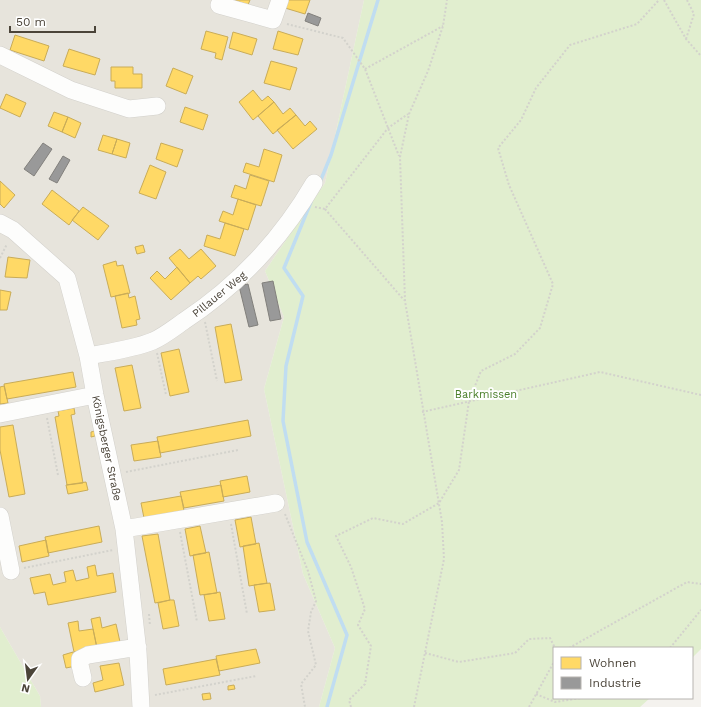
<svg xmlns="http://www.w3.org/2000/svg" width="701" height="707" font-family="'Work Sans',sans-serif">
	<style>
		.residential { fill: #e7e4dc }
		.green { fill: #e1eecf }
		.homes { fill: #ffd966; stroke: #c9ac58 }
		.industry { fill: #999; stroke: #82807c }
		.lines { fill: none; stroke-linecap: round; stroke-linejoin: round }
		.stream { stroke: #c0ddf1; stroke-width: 3.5 }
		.minor-casing { stroke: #d2d0cb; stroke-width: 18 }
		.path { stroke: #d3d2cc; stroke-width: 2; stroke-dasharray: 2 2; stroke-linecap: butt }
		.minor { stroke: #fdfdfc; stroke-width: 17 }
		.labels { text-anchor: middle; stroke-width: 4; stroke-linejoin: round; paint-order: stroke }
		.street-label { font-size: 11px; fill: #4b4439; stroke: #fff }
		.park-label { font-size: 11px; fill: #4a7f2a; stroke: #fff }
	</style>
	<rect width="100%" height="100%" fill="#f4f2ee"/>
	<path class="residential" d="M0,0H364L325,183L265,271L284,317L264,389L303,574L335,648L319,707H41L40,696L0,627Z"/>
	<path class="green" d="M364,0H701V649L692,658V648H554V698H650L640,707H319L335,648L303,574L264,389L284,317L265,271L325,183Z
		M0,627L40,696L41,707H0Z"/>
	<path class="homes" d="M234,0H250L248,5Z
		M288,0H310L305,14L285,8Z
		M206,31L228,37L222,60L215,58L216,53L201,49Z
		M278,31L303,39L298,55L273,49Z
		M233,32L257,39L252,55L229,48Z
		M15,35L49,46L44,61L10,50Z
		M69,49L100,59L95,75L63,66Z
		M271,61L297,68L290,90L264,83Z
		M111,67H133V74H142V88H115V81H111Z
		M173,68L193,76L186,94L166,86Z
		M253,90L262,101L268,96L274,102L253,120L239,102Z
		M6,94L26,103L20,117L0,108Z
		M274,102L283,114L290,108L296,115L273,134L258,116Z
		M185,107L208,115L203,130L180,122Z
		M54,112L68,117L62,132L48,126Z
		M296,115L305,126L310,121L317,129L293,149L277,130Z
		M68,117L81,123L75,138L62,132Z
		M103,135L117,139L112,154L98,150Z
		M117,139L130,143L126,158L112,154Z
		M161,143L183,150L177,167L156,159Z
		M264,149L282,155L274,182L243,172L246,163L259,167Z
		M150,165L166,172L156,199L139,193Z
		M250,175L269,181L261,206L231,197L235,185L246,189Z
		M0,181L15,195L4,208L0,204Z
		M52,190L79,211L69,225L42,204Z
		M238,199L256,205L248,230L219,221L223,211L233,215Z
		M83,207L109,226L98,240L72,220Z
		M225,223L244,229L235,256L204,246L207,235L220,239Z
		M143,245L145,252L137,254L135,247Z
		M180,249L189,259L201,249L216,266L201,279L198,276L190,283L169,258Z
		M8,257L30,260L27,278L5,277Z
		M116,261L117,266L123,265L130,293L111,297L103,265Z
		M177,267L190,283L171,300L150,278L157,271L165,279Z
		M0,290L11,292L7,310H0Z
		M128,293L129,298L135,296L140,319L136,320L137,325L122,328L115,296Z
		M231,324L242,380L225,383L215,327Z
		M179,349L189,392L170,396L161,353Z
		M132,365L141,408L124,411L115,368Z
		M73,372L76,387L7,399L4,384Z
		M4,386L8,403L0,404V387Z
		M74,408L75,414L71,415L83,483L67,485L55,417L59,416L58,411Z
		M248,420L251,436L160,453L157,437Z
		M13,425L25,494L9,497L0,450V427Z
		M95,431V436L91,437V432Z
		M158,441L161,457L134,461L131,445Z
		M247,476L250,492L223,497L220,481Z
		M86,482L88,490L68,494L66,485Z
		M221,485L224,501L184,508L180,492Z
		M181,496L184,511L144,518L141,503Z
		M251,517L256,544L240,547L235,520Z
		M99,526L102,542L48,553L45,537Z
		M200,526L206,553L190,556L185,529Z
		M158,534L170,600L155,603L142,536Z
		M46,540L49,556L22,562L19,546Z
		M259,543L267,583L249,586L243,546Z
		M209,552L217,593L200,595L193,555Z
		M95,565L97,576L113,573L116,592L48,605L45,592L34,594L30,578L50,574L53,585L66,582L64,572L73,570L76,581L89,578L87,567Z
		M270,583L275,610L259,612L254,585Z
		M220,592L225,619L209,621L204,595Z
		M170,600H174L179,626L163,629L158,603Z
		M100,617L102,628L116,624L120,642L97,648L91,619Z
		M78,621L79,631L93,629L97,648L74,652L68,623Z
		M256,649L260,663L219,671L216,656Z
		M73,652L76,666L66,668L63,655Z
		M216,659L220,675L166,685L163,669Z
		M119,663L124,685L95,692L93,683L103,680L100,666Z
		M234,685L235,689L228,690V686Z
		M210,693L211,699L203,700L202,694Z"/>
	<path class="industry" d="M308,13L321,18L318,26L305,21Z
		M43,143L52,149L34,176L24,169Z
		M63,156L70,160L57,183L49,179Z
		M273,281L281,319L270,321L262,283Z
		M248,284L258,325L249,327L239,286Z"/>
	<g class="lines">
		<path class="stream" d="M320,182L331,155L378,0
			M311,202L284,268L303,296L286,366L283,421L307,542L347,635L327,707"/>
		<g class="minor-casing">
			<path id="minor" d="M219,5L273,20L280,0
				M0,55L71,90L129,109L157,106
				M0,223L13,230L67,278L88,356L95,395L124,529L138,652L141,707
				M88,356C110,352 133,349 153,341C164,336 174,328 184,321C237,286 282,238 314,183
				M0,414L95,395
				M0,516L11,571
				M124,529L276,503
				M83,678L80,665V659L88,655L138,647"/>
		</g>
		<path class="path" d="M664,0L686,39L701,56
			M287,24L343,38L365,69L399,156
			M686,39L694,14L687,0
			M365,69L443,26
			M315,207L325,209L388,128L408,114
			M325,209L404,300
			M0,258L7,244
			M205,322L217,381
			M157,353L166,395
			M422,412L600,372L701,395
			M47,418L58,475
			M126,472L238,450
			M285,514L308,571L316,601L311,612L308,631L316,665L301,684L305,707
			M231,524L247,614
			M180,532L197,622
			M24,568L113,550
			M149,614L150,626
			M569,648L687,582L701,584
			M670,648L701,610
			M425,653L459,662L515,653L529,639L550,638L555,648
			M536,694L555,702L581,698
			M155,695L256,676
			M351,707L349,700L365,684L371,646L358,625L365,609L351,567L336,536L373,518L403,524L439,503L459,470L469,401L481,371L515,354L540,328L553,284L509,185L498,148L521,120L536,88L570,45L637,24L659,0
			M414,707L444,559L442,522L405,301L400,157L409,114L428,71L443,26L447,0
			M529,707L554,662"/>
		<use href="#minor" class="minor"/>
	</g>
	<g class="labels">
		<g class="street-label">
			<text transform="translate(219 294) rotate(-39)" y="4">Pillauer Weg</text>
			<text transform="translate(107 448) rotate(78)" y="4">Königsberger Straße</text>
		</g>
		<g class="park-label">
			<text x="486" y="398">Barkmissen</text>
		</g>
	</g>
	<rect x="553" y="647" width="140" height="52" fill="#ffffff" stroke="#b7b4b0"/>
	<rect x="561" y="657" width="20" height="12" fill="#ffd966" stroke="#b7b4b0"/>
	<text x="589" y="667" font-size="12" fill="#4b4439">Wohnen</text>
	<rect x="561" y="677" width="20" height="12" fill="#999999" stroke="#b7b4b0"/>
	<text x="589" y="687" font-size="12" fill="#4b4439">Industrie</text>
	<g transform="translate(28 679) rotate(194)" stroke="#ffffff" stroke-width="3" paint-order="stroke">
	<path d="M0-3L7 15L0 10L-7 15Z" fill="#4b4439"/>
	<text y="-6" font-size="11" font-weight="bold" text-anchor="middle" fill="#4b4439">N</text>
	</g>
	<path d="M10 26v6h85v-6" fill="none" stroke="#4b4439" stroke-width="2"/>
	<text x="16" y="26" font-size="12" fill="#4b4439" stroke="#ffffff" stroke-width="3" paint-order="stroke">50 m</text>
</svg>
